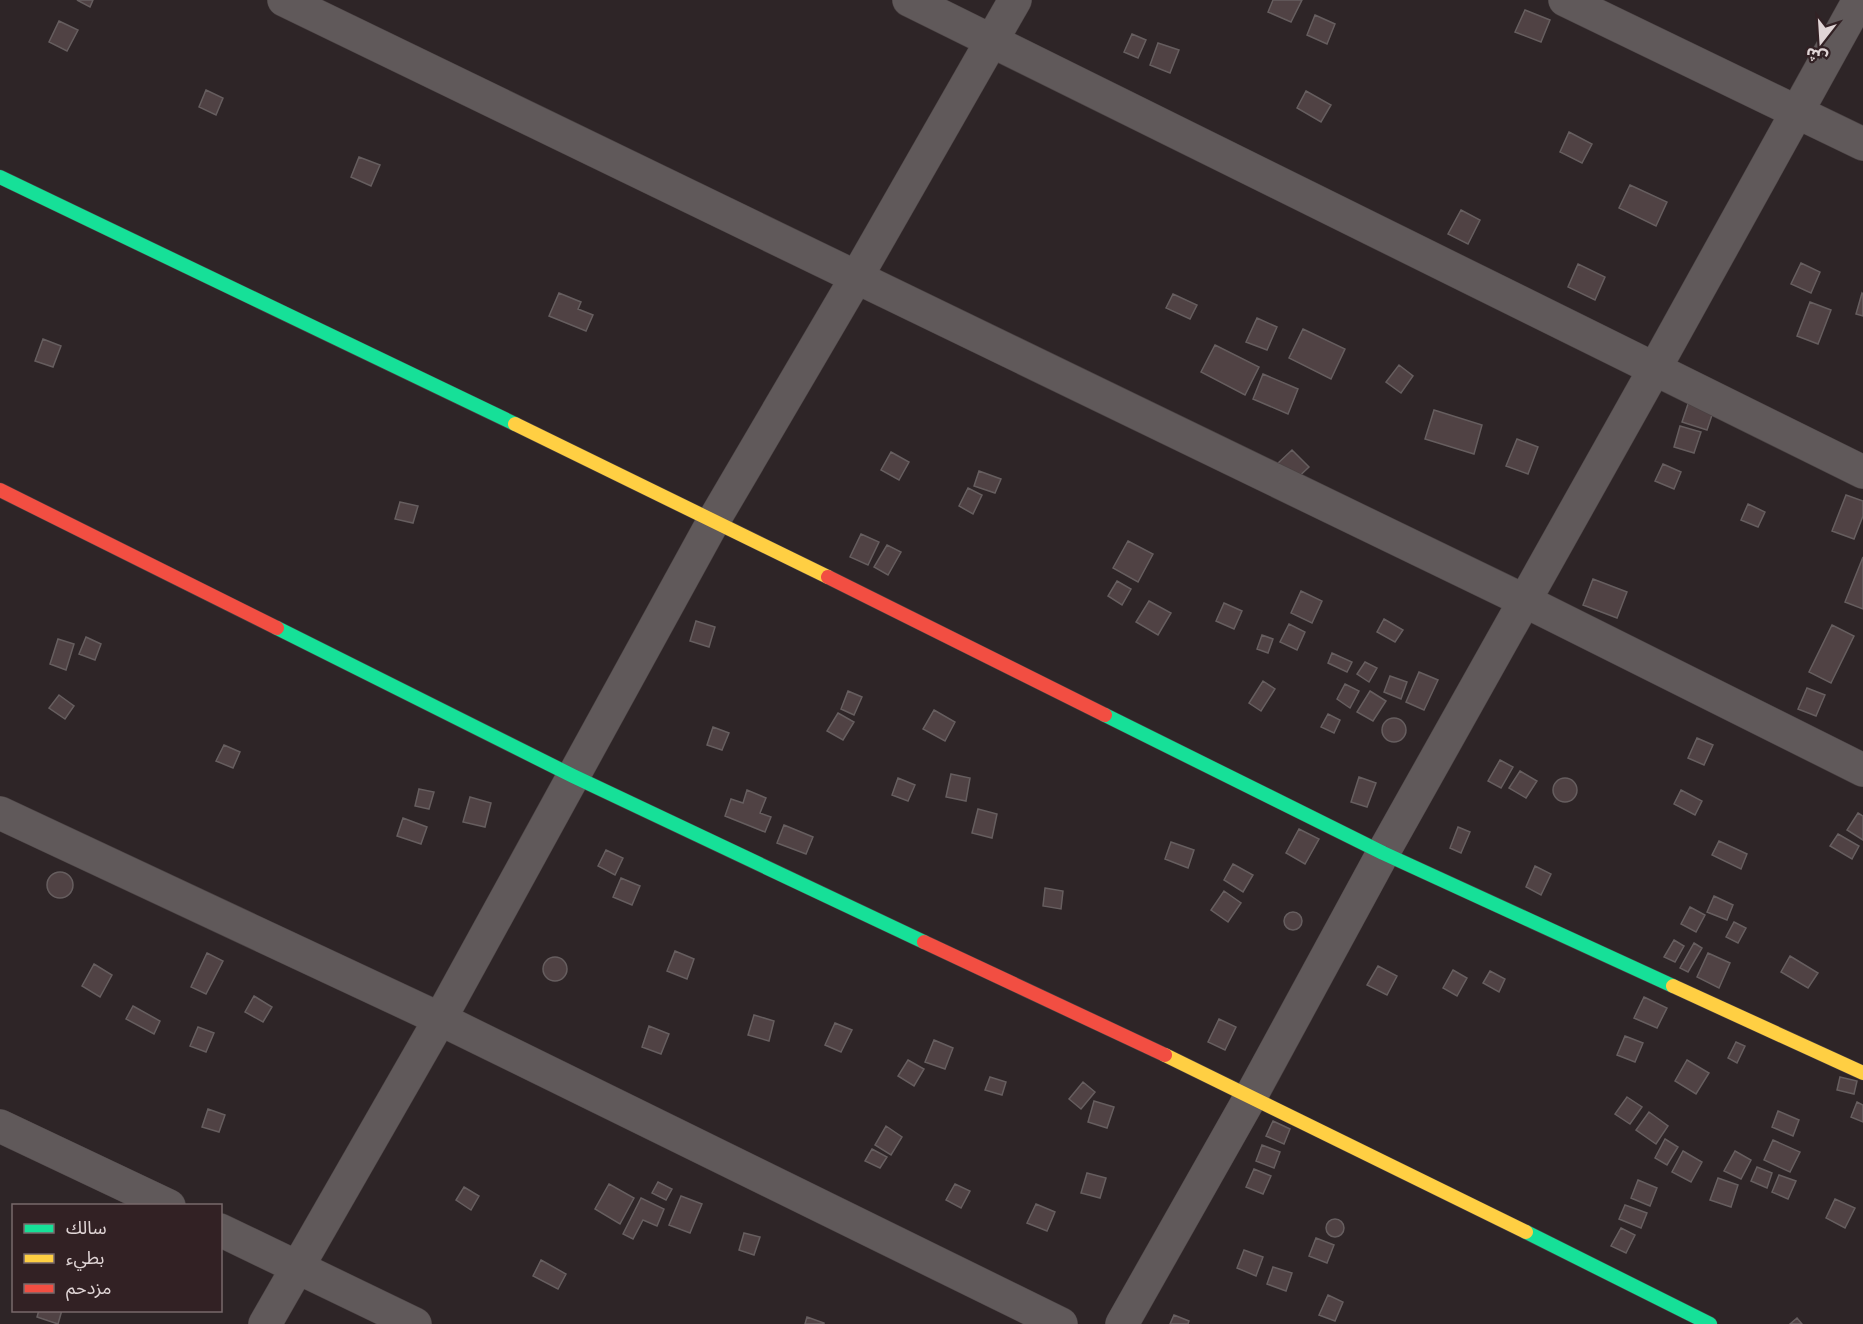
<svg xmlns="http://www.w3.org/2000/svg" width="1863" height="1324" font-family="Jost,'Noto Sans Arabic',sans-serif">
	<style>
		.building { fill: #504244; stroke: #665e5f; stroke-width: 1.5 }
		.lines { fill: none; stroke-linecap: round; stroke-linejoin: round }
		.street-casing { stroke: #4a4243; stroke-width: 34 }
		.fast-casing { stroke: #4a4243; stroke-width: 15 }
		.slow-casing { stroke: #4a4243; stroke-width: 15 }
		.jam-casing { stroke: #4a4243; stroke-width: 15 }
		.street { stroke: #60595a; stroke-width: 33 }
		.fast { stroke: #16e098; stroke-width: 14 }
		.slow { stroke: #ffcf43; stroke-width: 14 }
		.jam { stroke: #f24e42; stroke-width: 14 }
	</style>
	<rect width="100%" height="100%" fill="#2e2527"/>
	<path class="building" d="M77,0H93L90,7Z
		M1273,0H1302L1291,22L1268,12Z
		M1525,10L1550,20L1541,42L1515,32Z
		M1315,15L1335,24L1327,44L1307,35Z
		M59,21L78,30L67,51L49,42Z
		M1132,34L1146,40L1138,58L1124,52Z
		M1158,43L1179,50L1170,73L1150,65Z
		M206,90L223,98L216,115L199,107Z
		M1306,91L1331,105L1321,122L1297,108Z
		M1569,132L1592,144L1582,163L1560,152Z
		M359,157L380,165L371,186L351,177Z
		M1630,185L1667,202L1656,226L1619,208Z
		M1461,210L1480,220L1468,244L1448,234Z
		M1801,263L1820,272L1811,293L1791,284Z
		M1578,264L1605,277L1595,300L1568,287Z
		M559,293L581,302L578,309L593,315L586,331L549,316Z
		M1862,293L1863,294V316L1856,314Z
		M1173,294L1197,305L1190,319L1166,308Z
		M1810,302L1831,310L1818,344L1797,336Z
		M1257,318L1277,327L1267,350L1246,342Z
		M1303,329L1345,349L1331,379L1289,358Z
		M43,339L61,346L53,367L35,361Z
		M1215,345L1259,367L1245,395L1201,372Z
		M1399,365L1413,376L1401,393L1386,382Z
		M1263,374L1298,389L1288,414L1253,399Z
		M1689,401L1714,409L1707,430L1682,422Z
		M1434,410L1482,425L1474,454L1425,439Z
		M1680,426L1701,432L1694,453L1674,447Z
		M1517,439L1538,447L1528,474L1506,466Z
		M1292,450L1309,467L1292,483L1276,465Z
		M891,452L909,462L899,480L881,470Z
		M1663,464L1681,472L1674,489L1655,481Z
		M979,471L1001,479L995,493L974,486Z
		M968,488L982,495L973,514L959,506Z
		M1846,495L1863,501V516L1854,539L1832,531Z
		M400,502L418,506L413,523L395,519Z
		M1748,504L1765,512L1758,527L1741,520Z
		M861,534L879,542L868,565L850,557Z
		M1128,541L1153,554L1138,582L1113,568Z
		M887,545L901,552L888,575L874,567Z
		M1863,557V609L1845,602Z
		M1593,579L1627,592L1617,618L1583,605Z
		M1117,581L1131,589L1122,605L1108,596Z
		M1301,591L1322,601L1312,623L1291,613Z
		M1149,601L1171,613L1158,635L1136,622Z
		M1224,603L1242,611L1234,629L1216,621Z
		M1384,619L1403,630L1395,642L1377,632Z
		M696,621L715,627L709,647L690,641Z
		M1289,624L1305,632L1297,650L1280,642Z
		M1832,625L1854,636L1831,683L1809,672Z
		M1262,635L1273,639L1268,653L1257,649Z
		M86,637L101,644L95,660L79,654Z
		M58,639L74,644L66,670L50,664Z
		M1332,653L1352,662L1347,672L1328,663Z
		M1365,662L1377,668L1369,682L1357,674Z
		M1419,672L1438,680L1424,710L1406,702Z
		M1390,676L1407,682L1401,699L1384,692Z
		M1263,681L1275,689L1261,711L1249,703Z
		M1345,684L1359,691L1350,708L1337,699Z
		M1807,688L1825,695L1816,716L1798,709Z
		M848,691L862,697L854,715L841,709Z
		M1370,691L1386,701L1373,721L1357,712Z
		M59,695L74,706L65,719L49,708Z
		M934,710L955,722L945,741L923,729Z
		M838,713L854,722L843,740L827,731Z
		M1328,714L1340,720L1334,733L1321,727Z
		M1382 730a12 12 0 1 1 24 0a12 12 0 1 1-24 0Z
		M713,727L729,733L722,750L707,745Z
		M1697,738L1713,745L1704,765L1688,758Z
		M224,745L240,752L233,768L216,761Z
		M1500,760L1513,767L1501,788L1488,781Z
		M1520,771L1537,781L1526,798L1509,788Z
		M951,774L970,778L966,801L946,797Z
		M1359,777L1376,783L1367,807L1351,802Z
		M898,778L915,785L908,801L892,795Z
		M1553 790a12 12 0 1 1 24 0a12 12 0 1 1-24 0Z
		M419,789L434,792L429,809L415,806Z
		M747,790L766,798L760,813L771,817L765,832L725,816L731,799L743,803Z
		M1681,790L1702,801L1695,815L1674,804Z
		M470,797L491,803L485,827L463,822Z
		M978,809L997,814L992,838L972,833Z
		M1858,813L1863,816V840L1847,830Z
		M403,818L427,827L421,844L397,836Z
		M784,825L813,837L806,854L777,843Z
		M1458,827L1470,832L1461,853L1450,848Z
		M1299,829L1319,839L1305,864L1286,853Z
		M1838,834L1859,846L1852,859L1830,846Z
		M1719,841L1747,854L1741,869L1712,855Z
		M1171,842L1194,850L1188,868L1165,859Z
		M606,850L623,858L615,875L598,866Z
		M1233,864L1253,875L1243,892L1224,880Z
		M1535,866L1551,874L1541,895L1526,887Z
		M47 885a13 13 0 1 1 26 0a13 13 0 1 1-26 0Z
		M621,878L640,886L632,905L613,897Z
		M1045,888L1063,891L1061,909L1043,906Z
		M1224,891L1241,903L1228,922L1211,910Z
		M1714,896L1733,905L1727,920L1707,912Z
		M1690,907L1705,915L1696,932L1681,924Z
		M1284 921a9 9 0 1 1 18 0a9 9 0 1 1-18 0Z
		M1734,922L1746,928L1738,943L1726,937Z
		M1674,940L1684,946L1675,962L1664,957Z
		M1694,943L1702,948L1688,972L1680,968Z
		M675,951L694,959L687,979L667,971Z
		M207,953L223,961L206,994L191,987Z
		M1708,953L1730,963L1719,988L1697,977Z
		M1790,956L1818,973L1808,988L1781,972Z
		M543 969a12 12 0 1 1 24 0a12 12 0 1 1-24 0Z
		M94,964L112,975L100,997L82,986Z
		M1378,966L1397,976L1387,995L1367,985Z
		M1453,970L1467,978L1457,996L1443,988Z
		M1490,971L1505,979L1499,992L1483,983Z
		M254,996L272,1007L263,1022L245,1012Z
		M1644,997L1667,1008L1657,1028L1634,1018Z
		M133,1006L160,1021L154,1034L126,1019Z
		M754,1015L774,1021L769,1041L748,1035Z
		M1219,1019L1236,1027L1225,1050L1208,1042Z
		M835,1023L852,1030L841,1052L825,1045Z
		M649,1026L669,1034L661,1054L642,1047Z
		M198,1027L214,1033L206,1052L190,1046Z
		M1625,1036L1643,1043L1635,1062L1617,1055Z
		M934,1040L953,1048L945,1069L925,1062Z
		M1736,1042L1745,1046L1737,1063L1728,1058Z
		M908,1060L924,1069L914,1086L898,1076Z
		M1687,1060L1709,1073L1696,1094L1675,1081Z
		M990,1077L1006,1082L1002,1095L985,1090Z
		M1840,1077L1857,1081L1854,1094L1837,1090Z
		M1083,1082L1095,1092L1081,1109L1069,1099Z
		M1627,1097L1642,1107L1630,1124L1615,1114Z
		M1094,1101L1114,1107L1107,1128L1088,1122Z
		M1857,1102L1863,1105V1122L1851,1117Z
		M208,1109L225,1115L219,1132L202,1127Z
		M1778,1111L1799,1120L1793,1136L1772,1127Z
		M1649,1112L1668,1126L1656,1144L1636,1130Z
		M1273,1121L1290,1129L1284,1144L1266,1136Z
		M886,1126L902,1137L891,1155L875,1145Z
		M1665,1139L1678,1147L1667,1165L1655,1158Z
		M1773,1140L1800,1152L1790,1172L1764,1160Z
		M1262,1145L1280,1152L1274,1168L1256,1161Z
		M872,1149L887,1157L880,1168L865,1161Z
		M1683,1151L1702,1162L1691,1182L1672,1172Z
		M1735,1151L1751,1160L1741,1179L1724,1171Z
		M1757,1167L1772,1173L1767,1188L1751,1181Z
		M1254,1169L1271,1176L1263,1194L1246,1187Z
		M1087,1173L1106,1178L1100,1198L1081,1193Z
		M1779,1175L1796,1181L1788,1199L1772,1192Z
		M1718,1178L1738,1185L1731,1207L1710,1200Z
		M1638,1180L1657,1188L1650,1206L1631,1198Z
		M658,1182L672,1189L666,1200L652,1193Z
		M609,1184L634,1198L620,1224L595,1209Z
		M955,1184L970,1191L961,1208L946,1200Z
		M464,1187L479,1196L471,1210L456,1200Z
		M681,1196L702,1204L690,1233L669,1225Z
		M641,1198L664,1209L657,1226L643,1220L633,1239L623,1234Z
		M1835,1199L1855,1208L1845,1228L1826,1218Z
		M1036,1204L1055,1212L1047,1231L1027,1223Z
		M1625,1205L1647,1213L1641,1228L1619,1219Z
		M1326 1228a9 9 0 1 1 18 0a9 9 0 1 1-18 0Z
		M1621,1228L1635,1235L1626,1253L1611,1246Z
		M744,1233L760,1237L754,1255L739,1250Z
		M1316,1238L1334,1245L1327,1263L1309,1256Z
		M1244,1250L1263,1257L1256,1276L1237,1268Z
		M541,1260L566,1274L558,1289L533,1276Z
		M1273,1267L1292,1273L1286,1291L1267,1284Z
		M1328,1295L1343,1302L1335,1321L1319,1315Z
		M39,1310H62L58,1324L37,1317Z
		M1174,1315L1189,1321L1188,1324H1170Z
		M807,1317L824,1323V1324H805Z
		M1797,1318L1802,1324H1790Z"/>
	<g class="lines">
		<g class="street-casing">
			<path id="street" d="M284,0L1525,601L1863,770
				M909,0L1863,472
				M1565,0L1863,144
				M0,813L440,1019L1061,1324
				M0,1126L169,1206
				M220,1230L415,1324
				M265,1324L440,1019L714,520L856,278L1015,0
				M1122,1324L1251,1096L1383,853L1654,370L1859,0"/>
		</g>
		<g class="fast-casing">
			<path id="fast" d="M0,177L515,424
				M277,628L573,776L924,942
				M1105,715L1383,853L1673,986
				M1526,1232L1710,1324"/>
		</g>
		<g class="slow-casing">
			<path id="slow" d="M515,424L828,577
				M1673,986L1863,1073
				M1165,1055L1526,1232"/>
		</g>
		<g class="jam-casing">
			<path id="jam" d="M0,490L277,628
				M828,577L1105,715
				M924,942L1165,1055"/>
		</g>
		<use href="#street" class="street"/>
		<use href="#fast" class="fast"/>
		<use href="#slow" class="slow"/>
		<use href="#jam" class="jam"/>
	</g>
	<rect x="12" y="1204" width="210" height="108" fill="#322124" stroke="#78696b" stroke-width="1.5"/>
	<rect x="24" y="1224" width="30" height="9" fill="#16e098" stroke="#78696b" stroke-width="1.5"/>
	<text x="66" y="1234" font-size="18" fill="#e0d5d6">سالك</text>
	<rect x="24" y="1254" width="30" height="9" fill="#ffcf43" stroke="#78696b" stroke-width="1.5"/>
	<text x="66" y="1264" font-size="18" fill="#e0d5d6">بطيء</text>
	<rect x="24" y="1284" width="30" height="9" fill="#f24e42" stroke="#78696b" stroke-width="1.5"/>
	<text x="66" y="1294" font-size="18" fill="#e0d5d6">مزدحم</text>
	<g transform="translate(1821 42) rotate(197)" stroke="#322124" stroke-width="4.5" paint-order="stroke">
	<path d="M0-4.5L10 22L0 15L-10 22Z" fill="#e0d5d6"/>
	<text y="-9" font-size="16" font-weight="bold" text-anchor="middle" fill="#e0d5d6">ش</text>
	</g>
</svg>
